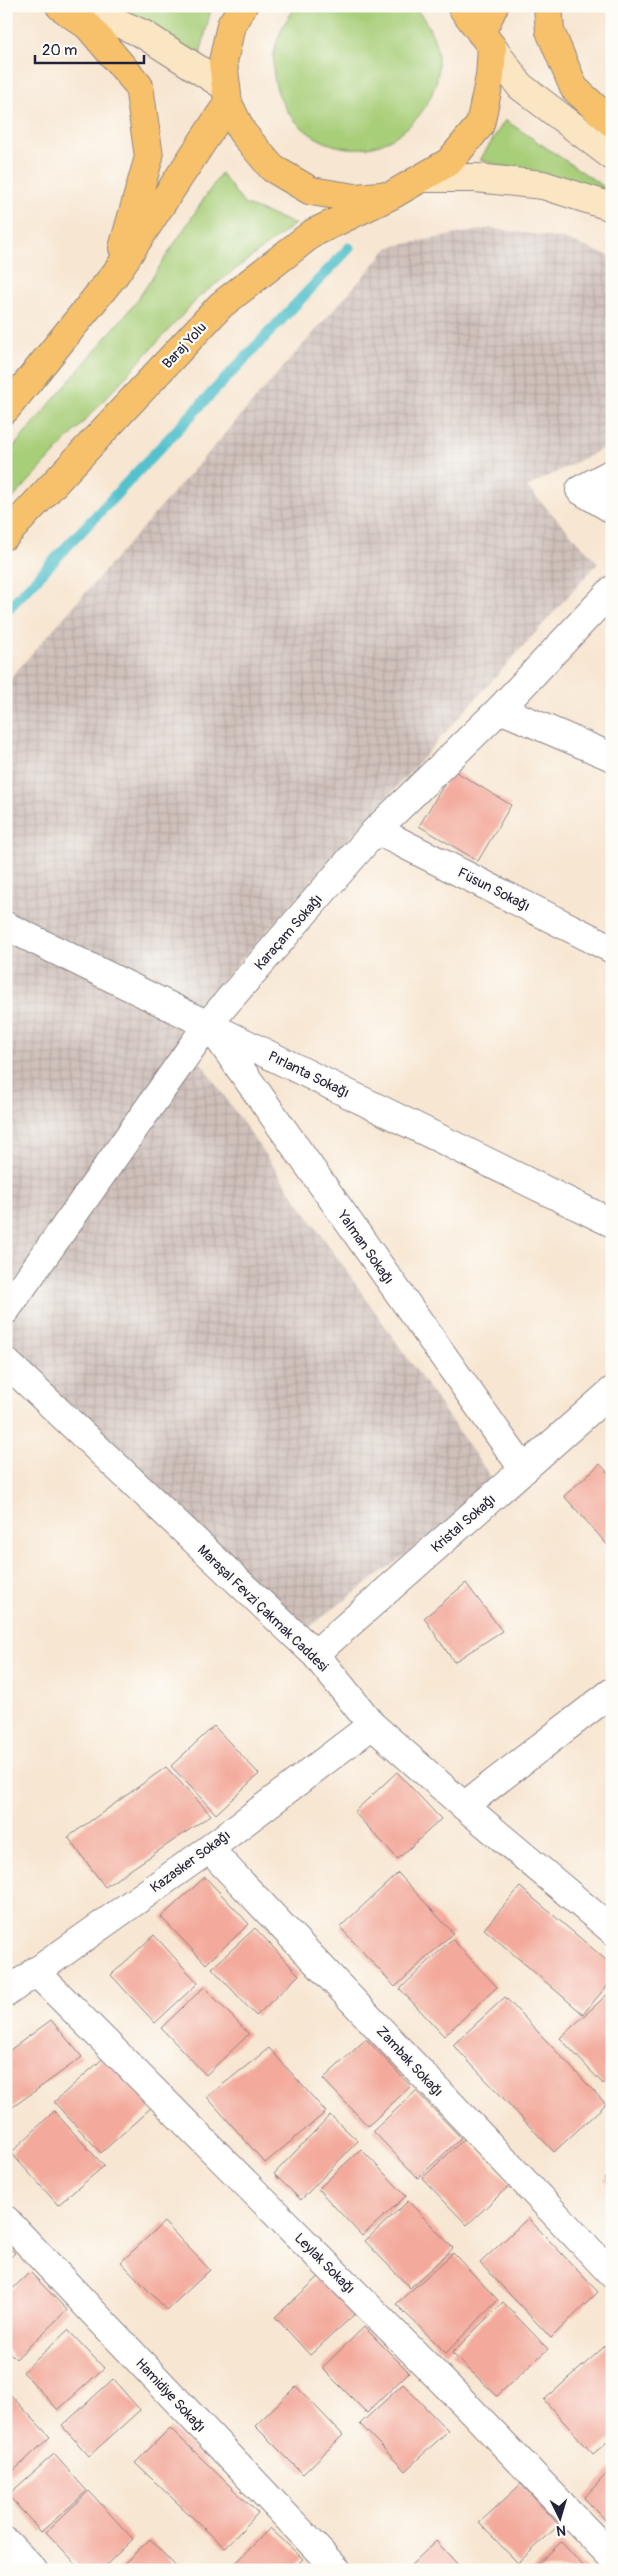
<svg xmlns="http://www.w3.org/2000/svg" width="618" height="2576" font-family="Pangolin,sans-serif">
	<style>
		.industrial { fill: url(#industrial-grid) }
		.grass { fill: #a7ce78; stroke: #64785a }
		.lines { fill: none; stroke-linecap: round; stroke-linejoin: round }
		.stream { stroke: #54c1cc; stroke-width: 11 }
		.building { fill: #f3aa9c }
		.street-casing { stroke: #8c8486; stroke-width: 30 }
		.secondary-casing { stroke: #8c8486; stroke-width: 30 }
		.primary-casing { stroke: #8c8486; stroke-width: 30 }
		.street { stroke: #fff; stroke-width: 28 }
		.secondary { stroke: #fbe6c4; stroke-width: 28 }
		.primary { stroke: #f6c16b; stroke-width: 28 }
		.labels { text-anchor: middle; stroke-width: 4.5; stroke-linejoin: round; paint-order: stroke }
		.street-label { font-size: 14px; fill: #22223b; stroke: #fdfcf7 }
	</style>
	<defs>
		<pattern id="industrial-grid" width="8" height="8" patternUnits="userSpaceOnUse" patternTransform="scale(1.25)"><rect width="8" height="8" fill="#cfc0ba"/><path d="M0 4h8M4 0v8" fill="none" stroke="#b1a5a1"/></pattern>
	</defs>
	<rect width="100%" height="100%" fill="#fdfcf7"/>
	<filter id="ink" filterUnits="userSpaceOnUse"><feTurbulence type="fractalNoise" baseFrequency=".02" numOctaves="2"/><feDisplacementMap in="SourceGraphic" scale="10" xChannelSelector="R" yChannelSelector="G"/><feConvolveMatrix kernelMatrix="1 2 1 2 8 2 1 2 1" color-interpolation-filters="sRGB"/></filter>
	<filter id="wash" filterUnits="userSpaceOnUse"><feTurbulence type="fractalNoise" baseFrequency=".0096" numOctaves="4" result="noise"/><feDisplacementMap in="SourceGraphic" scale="20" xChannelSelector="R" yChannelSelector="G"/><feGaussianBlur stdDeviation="1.12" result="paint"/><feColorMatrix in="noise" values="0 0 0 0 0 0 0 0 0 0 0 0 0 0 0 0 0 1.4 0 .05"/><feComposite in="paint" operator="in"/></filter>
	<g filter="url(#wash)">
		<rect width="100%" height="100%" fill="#f7e6d1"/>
		<path class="industrial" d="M490,228L564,239L612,257V444L527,487L598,563L178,1030L497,1486L304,1631L6,1345V683L389,247Z"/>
		<path class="grass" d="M117,6H201L211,9L200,55Z
			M297,6H413C432,24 442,53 437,79C431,101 421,117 403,131C329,189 226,89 297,6Z
			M505,120L612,192V195L480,160Z
			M221,173L244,204L295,224L200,296L6,506V456L136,302Z"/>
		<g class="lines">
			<path class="stream" d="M6,611L349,248"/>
		</g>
		<g id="blocks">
			<path class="building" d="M453,770L511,805L478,861L419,826Z
				M600,1464L612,1477V1550L564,1496Z
				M466,1583L502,1631L454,1662L424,1618Z
				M214,1726L259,1774L216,1814L171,1766Z
				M166,1767L211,1815L105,1887L68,1837Z
				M397,1772L441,1819L398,1859L354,1812Z
				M398,1873L453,1933L395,1987L340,1927Z
				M205,1877L249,1924L206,1964L161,1917Z
				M520,1887L612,1965V1980L583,2014L484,1929Z
				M255,1928L299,1975L256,2016L212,1968Z
				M154,1935L198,1983L155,2023L111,1975Z
				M452,1939L497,1987L444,2036L400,1989Z
				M204,1987L249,2034L206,2075L161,2028Z
				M612,1990V2075L603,2084L560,2038Z
				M505,1997L606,2104L554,2152L453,2045Z
				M51,2020L82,2057L6,2112V2053Z
				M366,2039L411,2086L368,2126L323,2079Z
				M269,2048L326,2112L265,2163L207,2097Z
				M107,2055L153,2106L101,2153L54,2102Z
				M416,2091L461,2138L418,2178L373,2131Z
				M54,2111L104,2166L58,2205L11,2153Z
				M330,2115L358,2141L301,2200L274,2174Z
				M465,2138L510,2185L467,2225L422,2178Z
				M361,2149L406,2196L362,2236L318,2189Z
				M612,2176V2189L604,2179Z
				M408,2201L453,2248L410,2288L365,2241Z
				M528,2218L598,2292L551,2338L480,2263Z
				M164,2222L210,2270L167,2310L121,2262Z
				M6,2245L15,2253L6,2262Z
				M453,2253L498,2300L446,2353L396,2304Z
				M30,2272L67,2310L16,2359L6,2349V2295Z
				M321,2275L356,2313L310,2355L275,2317Z
				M503,2302L548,2349L497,2396L452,2353Z
				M364,2327L409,2372L367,2413L322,2368Z
				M68,2330L104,2368L58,2410L23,2372Z
				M612,2340V2438L593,2454L544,2400Z
				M113,2379L140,2410L89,2456L62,2426Z
				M403,2384L448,2431L405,2471L360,2424Z
				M296,2386L343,2435L303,2474L255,2426Z
				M6,2390L50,2437L6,2478Z
				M170,2428L258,2513L225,2548L135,2463Z
				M54,2454L87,2491L41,2532L8,2495Z
				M612,2468V2526L584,2498Z
				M521,2484L559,2525L518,2563L479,2523Z
				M89,2491L133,2539L101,2570H82L46,2532Z
				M270,2528L303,2559L292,2570H239L234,2565Z
				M150,2539L179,2570H117Z
				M436,2541L463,2570H406Z
				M561,2542L587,2570H532Z"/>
		</g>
	</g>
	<g filter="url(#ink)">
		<use href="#blocks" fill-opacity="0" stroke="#8c8486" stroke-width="1"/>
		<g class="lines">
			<g class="street-casing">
				<path id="street" d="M612,473L580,490L612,509
					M500,709L612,757
					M376,830L612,949
					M6,926L612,1223
					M210,1026L524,1470
					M6,1310L208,1024L376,830L500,709L612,590
					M6,1362L315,1654L372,1725L464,1806L612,1930
					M315,1654L612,1391
					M464,1806L612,1692
					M209,1849L612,2274
					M35,1971L467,2406L612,2557
					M6,1993L209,1849L372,1725
					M6,2220L337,2570
					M6,2542L33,2570"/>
			</g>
			<g class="secondary-casing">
				<path id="secondary" d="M81,6L143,34L226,87
					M492,47L520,86L612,156
					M425,178H476L543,185L612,207"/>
			</g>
			<g class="primary-casing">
				<path id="primary" d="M60,6L88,26L139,86L149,157L123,248
					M243,6L231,25L223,62L228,103L242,132L272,168L311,191L355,198L381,196
					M548,6L550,31L574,88L612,123
					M481,33L494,6
					M6,409L116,273L228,103
					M6,535L221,305L313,233L392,195L449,162L480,125L490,77L492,47L461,6"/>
			</g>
			<use href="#street" class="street"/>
			<use href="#secondary" class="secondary"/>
			<use href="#primary" class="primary"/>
		</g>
	</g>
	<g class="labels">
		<g class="street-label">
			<text transform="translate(184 345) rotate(-47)" y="5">Baraj Yolu</text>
			<text transform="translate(494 889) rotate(27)" y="5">Füsun Sokağı</text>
			<text transform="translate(288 932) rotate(-49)" y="5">Karaçam Sokağı</text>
			<text transform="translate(309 1074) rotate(26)" y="5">Pırlanta Sokağı</text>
			<text transform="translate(366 1247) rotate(55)" y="5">Yalman Sokağı</text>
			<text transform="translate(463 1523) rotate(-41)" y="5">Kristal Sokağı</text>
			<text transform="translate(263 1608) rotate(44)" y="5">Maraşal Fevzi Çakmak Caddesi</text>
			<text transform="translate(190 1861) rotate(-36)" y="5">Kazasker Sokağı</text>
			<text transform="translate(410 2061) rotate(47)" y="5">Zambak Sokağı</text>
			<text transform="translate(325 2263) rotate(45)" y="5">Leylak Sokağı</text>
			<text transform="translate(171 2395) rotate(47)" y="5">Hamidiye Sokağı</text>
		</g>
	</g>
	<rect width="618" height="2576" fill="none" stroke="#fdfcf7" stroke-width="25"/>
	<g transform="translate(560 2518) rotate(175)" stroke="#fdfcf7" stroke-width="4" paint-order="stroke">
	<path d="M0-4L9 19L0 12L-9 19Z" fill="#22223b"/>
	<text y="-8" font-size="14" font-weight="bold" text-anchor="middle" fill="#22223b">N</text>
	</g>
	<path d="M35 55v8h109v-8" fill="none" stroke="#22223b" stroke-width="2.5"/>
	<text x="42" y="55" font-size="15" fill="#22223b" stroke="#fdfcf7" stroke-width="4" paint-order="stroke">20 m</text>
</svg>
